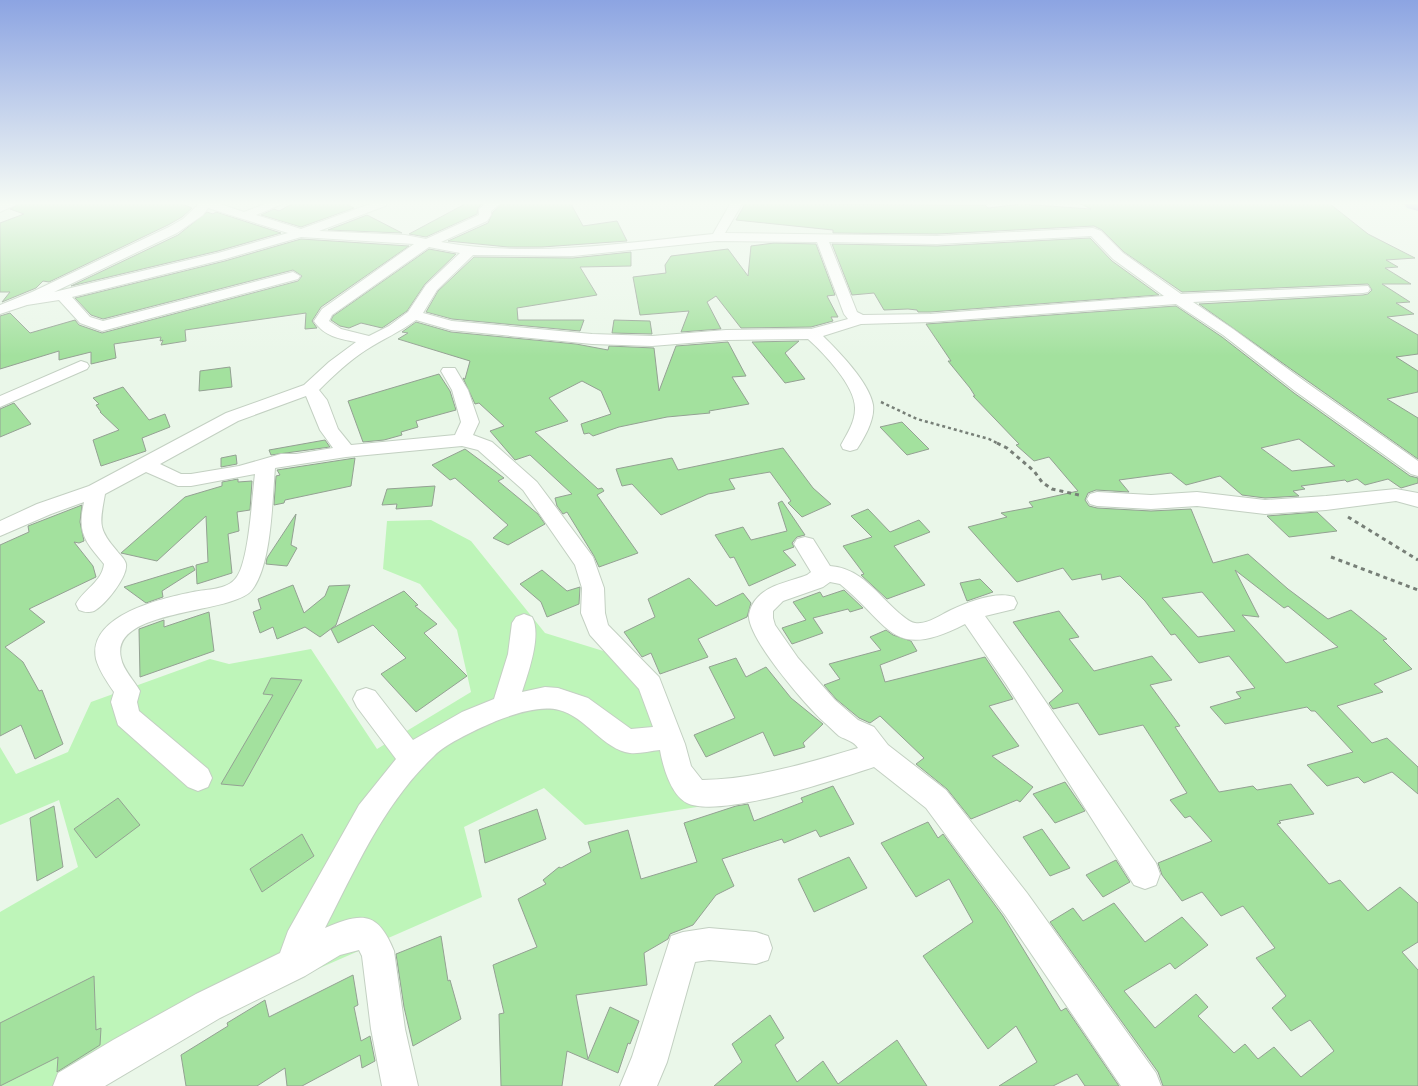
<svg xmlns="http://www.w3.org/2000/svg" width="1418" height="1086" font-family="'Fira Sans',sans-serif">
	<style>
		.green { fill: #bef5b9 }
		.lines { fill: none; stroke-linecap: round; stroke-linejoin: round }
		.river { fill: #a38dd9; fill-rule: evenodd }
		.building { fill: #a3e19e; stroke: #94a193; fill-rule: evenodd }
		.street-casing { stroke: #c3d0c2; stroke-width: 2 }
		.path-far1 { stroke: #777f77; stroke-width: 2.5; stroke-dasharray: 3 3; stroke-linecap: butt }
		.path { stroke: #777f77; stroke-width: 3; stroke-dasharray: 4 4; stroke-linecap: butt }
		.street { fill: #fff; fill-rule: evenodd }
	</style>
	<rect width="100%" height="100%" fill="#eaf7e9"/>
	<path class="green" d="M431,520L471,541L545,633L613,654L661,706L703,806L585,825L544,788L464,827L482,897L290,981L85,1086H0V912L78,867L59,800L0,825V747L16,774L68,752L91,702L210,659L229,664L311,649L377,749L471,692L457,630L420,584L383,569L387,521Z"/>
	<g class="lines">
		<path class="river" d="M1404,204H1418V211L1407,208Z"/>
	</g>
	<path class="building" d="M19,204H182L192,208L182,217L168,225L49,282L43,281L36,288L2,302L10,292H0V223L24,214L10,209Z
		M292,204H346L354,208L301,227L261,215L274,209L279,211Z
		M465,204H482L478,208L477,214L426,237L409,234Z
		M502,204H571L583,226L617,221L627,241L542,247H508L448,241L488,223L493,212Z
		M745,204L985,205L988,208L1021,204L1091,209L1081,204H1330L1368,234L1415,258L1386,260L1398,267L1385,268L1411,284H1382L1410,302L1396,303L1414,314L1387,317L1418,335V354L1396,357L1418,371V392L1387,399L1418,418V459L1199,304L1363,295L1368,294L1372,290L1368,284L1182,292L1124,252L1102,230L1094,226L937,234L833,233V230L736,220Z
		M207,212L213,214L216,212L281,233L218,251L71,286L178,235Z
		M367,215L402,233L328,230Z
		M1090,238L1112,261L1159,295L930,312H918L917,310L908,309L884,310L874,293L852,295L832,244L937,246Z
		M301,239L409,246L321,307L312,321L317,328L305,329L306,313L185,330L186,341L161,345L163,340L160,341L161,337L114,344L116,358L91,364V352L59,360V351L0,369V316L10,313L30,333L75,320L79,325L102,333L298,281L302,276L293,270L103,319L91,315L75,298L225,261Z
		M774,243L816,244L835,295L827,296L838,317H831L833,321L811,327L741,328L716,296L707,302L721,329L681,332L689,311L640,315L633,277L666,273L665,265L671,256L728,249L748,276L751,246Z
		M429,249L456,254L425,284L407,311L388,324L382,328L361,323L349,328L340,326L331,320L333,316Z
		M631,252V266L580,267L597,295L517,308L518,320H584L580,331L452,319L426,312L438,291L474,257L573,258Z
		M1176,306L1222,337L1294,393L1410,476L1418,478V483L1401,488L1388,479L1365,485L1357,479L1347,482L1345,480L1301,486L1305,489L1293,491L1299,496L1265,498L1242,495L1220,476L1186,485L1171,473L1119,480L1129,492L1096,490L1088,493L1085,500L1089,506L1097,508L1151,511L1191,509L1213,563L1248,554L1288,589L1328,619L1351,610L1387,639L1383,640L1412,669L1374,684L1383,692L1337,706L1372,743L1387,738L1418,767V794L1392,772L1364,783L1358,777L1327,786L1307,765L1353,752L1315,711H1311L1307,707L1225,724L1210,707L1241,698L1236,692L1255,688L1229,656L1199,663L1175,634L1171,635L1145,601L1120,576L1102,580L1101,574L1072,580L1063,568L1017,582L968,527L1007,517L1001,513L1033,507L1029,502L1078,491L1049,457L1034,461L1016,445L1019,444L973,396H975L970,388L948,361H951L926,324ZM1299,439L1335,466L1292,471L1261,448ZM1235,570L1284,608L1288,606L1338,647L1286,663L1242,615L1259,617ZM1202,592L1235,631L1198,637L1162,598Z
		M614,320L650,321L652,334L612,333Z
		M416,322L451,332L576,344L608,350L609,346L654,348L659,391L676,346L728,342L746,376L732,377L749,404L709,411L710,413L667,417L619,427L593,436L589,433L584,434L581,424L611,414L601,391L582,381L549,398L568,421L535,432L598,489L602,488L604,491L597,495L638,553L599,567L594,556L567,512L563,514L557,506L555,498L572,494L530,455L515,460L490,431L504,426L479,403L475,404L463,378L465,379L470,361L398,339L408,333L402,332Z
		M799,341L785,353L805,379L785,383L752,342Z
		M230,367L232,387L199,391L200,371Z
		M439,374L450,391L456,410L416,421L418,427L401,432L402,435L384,440L363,442L348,401Z
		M123,387L149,420L165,414L170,427L142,438L146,451L101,466L93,440L119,430L100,412H101L96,405L99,404L93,398Z
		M14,403L31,424L0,437V409Z
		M902,422L929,449L907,455L880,427Z
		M325,440L330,447L271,455L269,450Z
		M783,448L813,488L831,504L802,517L788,503L791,501L770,472L729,479L735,489L708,494L661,515L632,484L622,486L616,469L672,458L678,470Z
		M465,449L504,478L498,481L538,514L545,524L508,545L493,538L508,525L455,478L450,480L432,465Z
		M236,455L237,464L221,467V458Z
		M355,458L351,486L285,500L284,503L274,505L276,476L280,475L277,470Z
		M238,479V482L252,481L250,510L237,512L239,531L228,534L232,573L197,584L196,565L208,562L206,516L157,561L121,553L185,497L222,486V482Z
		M435,486L432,506L396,509L397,504L382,505L387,489Z
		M782,501L805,535L797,537L792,543L794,547L783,551L796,565L749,586L734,557L730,558L715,535L743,527L751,540L787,531L778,503Z
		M82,505L80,522L84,541L79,543L74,542L93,566L96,577L29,609L45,622L5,647L23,662L39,691L42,690L63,744L35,759L21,725L0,736V545L29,532L28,526Z
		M868,509L890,532L919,520L930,532L894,546L925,585L887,599L861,575L864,574L843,546L872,537L851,516Z
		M1317,512L1337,531L1289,537L1267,516Z
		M296,514L291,545L297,548L287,566L266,564L267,558Z
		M193,566L195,570L162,591L163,597L146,603L124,587Z
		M542,570L567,591L580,587L579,604L547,617L541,602L520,584Z
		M689,578L716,606L743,593L751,603L747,617L698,639L708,657L660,674L651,653L642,657L624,632L655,617L648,599Z
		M980,579L993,592L967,601L960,583Z
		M293,585L304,613L325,596L329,586L350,585L336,625L320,637L305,627L277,639L273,627L260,633L253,612L261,609L258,599Z
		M844,590L863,608L850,612L848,609L813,618L823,633L792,644L782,628L806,620L793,602L820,592L823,597Z
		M404,591L418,605L415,606L437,624L424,633L467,676L416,712L381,674L406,658L373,625L338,643L331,629Z
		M1059,611L1079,637L1069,639L1094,671L1152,656L1172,680L1150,685L1180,726L1175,727L1219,792L1253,786L1257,790L1291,784L1314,814L1279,821L1281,823L1277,824L1329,884L1340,880L1368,911L1400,887L1418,903V942L1402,952L1418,970V1086H1163L1158,1072L1050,922L1073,908L1083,921L1114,903L1145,942L1182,917L1208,945L1175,969L1170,963L1124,991L1155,1028L1196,994L1208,1007L1198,1016L1234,1053L1245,1044L1258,1059L1274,1047L1301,1077L1334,1051L1310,1020L1291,1031L1272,1008L1286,996L1256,958L1275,948L1243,906L1221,916L1202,892L1182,901L1162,875L1158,863L1212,841L1190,816L1185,818L1170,800L1187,793L1143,725L1099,735L1078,703L1053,709L1049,703L1063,691L1013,622Z
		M209,612L214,651L140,677L139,629L164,620V627Z
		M886,630L893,635L911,641L917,651L880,665L885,682L985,657L1013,699L989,706L1019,746L992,756L1033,787L1020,802L1017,800L971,819L947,789L916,764L924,758L880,716L870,723L859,718L836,699L824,685L840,679L829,664L881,650L870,637Z
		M736,658L746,677L766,667L791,698L823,724L803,743L805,747L774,756L763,732L706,757L694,735L735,718L709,667Z
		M271,678L302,680L243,786L221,784L273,695L263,694Z
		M1065,782L1085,811L1055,823L1033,794Z
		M833,786L854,824L820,837L816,830L784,843L782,839L722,859L734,886L716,895L693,925L670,934L668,939L644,953L647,985L576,995L588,1059L610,1007L639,1021L630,1044L628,1043L618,1073L567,1051L562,1086H501L499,1014L504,1013L493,965L537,947L518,899L546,884L543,880L559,867L561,868L591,852L588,842L628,830L641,879L697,862L684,823L736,806L748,804L754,821L803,802L801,798Z
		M118,798L140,825L96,858L74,829Z
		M54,806L63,867L37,881L30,818Z
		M537,809L546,839L485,863L479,830Z
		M928,822L938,838L943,834L1003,916L1061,1011L1066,1008L1119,1086H1085L1077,1074L1053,1086H999L1037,1062L1016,1026L988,1049L923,956L973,922L949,879L916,897L881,843Z
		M1042,829L1070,868L1050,876L1023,837Z
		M302,834L314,856L262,892L250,869Z
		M849,857L867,888L814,912L798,879Z
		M1116,860L1130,882L1103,897L1086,875Z
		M441,936L448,981L450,980L461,1019L413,1046L404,1007L396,954Z
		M353,975L358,1005L354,1007L361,1041L370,1036L375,1061L362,1068L360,1055L302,1086H287L285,1068L257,1086H186L181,1055L228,1026L227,1023L265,1000L269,1017Z
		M94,976L96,1030L101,1028L100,1045L57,1072L58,1057L0,1086V1023Z
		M770,1015L784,1038L775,1045L797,1082L823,1061L838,1084L897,1040L927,1086H714L742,1062L732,1044Z"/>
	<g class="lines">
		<g class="street-casing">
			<path id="street" d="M0,204H17L0,212Z
				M199,204H220L244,212L265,204H282L256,215L301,229L370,204H387L385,206L319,231L405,235L426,239L479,215V209L485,204H500L491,211V215L487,221L441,242C530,258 623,243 713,234L730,204H742L725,233L937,236L1093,228L1101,231L1123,253L1181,294L1368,286L1370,289L1368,292L1363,293L1193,302L1233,329L1307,383L1418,461V476L1411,474L1295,391L1223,335L1176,304L930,322L861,324L823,336C839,352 869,382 873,405C875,420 864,438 857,449L850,451L843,449L841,445C847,434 855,422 855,409C856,387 824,353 808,339L726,340L652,346L592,344L451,330L416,320C400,332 383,339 366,350C349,361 334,375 319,390L327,400L338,429L351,445L455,435L461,422L452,390L441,371L443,368H455L468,390L479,422L473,435L492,442L537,482L593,557L604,588L605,613L608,625L659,677L685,744L691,766L702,780C756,779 807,763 858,748C854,741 846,740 839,736C834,732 830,727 825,723C807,707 750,641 749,617C749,610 753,602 758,597C770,584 792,581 807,575L811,572L794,544L797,539L805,537L813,539L830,566C861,568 877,594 899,613C903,616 909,622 915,623C927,625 940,615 951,610C968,602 996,591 1014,597L1017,603L1014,609L985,616L1024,670L1156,863L1160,874L1156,885L1145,889L1134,885L1006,684L965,624C891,662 891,625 840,584L830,582L823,587L783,601L773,611V618L775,625L798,658L835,700L858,720L874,727L888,745L946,790L1027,893L1156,1073L1161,1086H1121L1005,915L926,808L874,767C837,779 720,819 687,803C671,795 663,767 660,750C650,751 639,754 630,753C604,750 585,716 559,710C540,705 514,714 496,721C480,728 446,743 434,756C384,803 356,868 325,928C362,912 378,911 394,951L405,1029L418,1086H382L371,1029L362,956L359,950L340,955L305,976L220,1018L105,1086H53L58,1073L113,1040L196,994L280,953L288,931L359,805L396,759L357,707L353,699L357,691L366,688L375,691L413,740L462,712L494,699L508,654L512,623L516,617L524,614L532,617C542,635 528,673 522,692L545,687L558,688L588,698L631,729L653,727L639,689L590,635L581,613L582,588L575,565L523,490L478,450L462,446L346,457L275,468C272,501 272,564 252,590C232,615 109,608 121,658C123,670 134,680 140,691L137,702L139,711L208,769L212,778L208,787L198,791L188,787L118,725L111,702L114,692C107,682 99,670 96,659C87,615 163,598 193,592C207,589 227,590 236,578C249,562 252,497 255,474L191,486H178L146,472L105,494C100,523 97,528 117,551C120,555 125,559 126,564C128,577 105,605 94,611C88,613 84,612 79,610L76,604C84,589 102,582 104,564C85,541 77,534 84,502L51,514L0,536V521L37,504L89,486L226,413L304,385L329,362L356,342C339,339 324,336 314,321L322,309L414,244L301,237L225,259L72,297L90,317L103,321L293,272L300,276L298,279L102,331L80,323L59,300L27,305L0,314V305L32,292L169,227L183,219ZM208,208L288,233L218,253L54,292L177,233L203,215ZM1091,236L1113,259L1164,296L930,314L863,315L857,312L829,242L937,244ZM717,241L817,242L844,314L848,319L811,329L726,330L652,336L592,334L474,323L452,321L423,313L437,290L473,255L573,256ZM429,247L460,253L426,285L408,312L389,326L369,336L341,329L329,321L332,315ZM306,396L320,430L333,448L296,454H281L239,466L191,474H181L160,464L238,421Z
				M81,361L87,363L89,366L87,369L0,407V396Z
				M1396,489L1418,493V507L1396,501L1326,510L1265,514L1197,506L1151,509L1097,506L1090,504L1087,499L1090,494L1097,492L1151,495L1197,492L1265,500L1326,496Z
				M709,928L756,932L768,936L772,948L768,960L756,964L709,960L695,962L667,1062L657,1086H620L632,1057L671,936L683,932Z"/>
		</g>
		<path class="path-far1" d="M881,402L917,419L989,439L999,444"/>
		<path class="path" d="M997,443L1007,448L1034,471L1042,482L1052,489L1079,495
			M1348,517L1418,560
			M1331,557L1418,590"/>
		<use href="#street" class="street"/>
	</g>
	<linearGradient id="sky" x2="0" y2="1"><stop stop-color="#8ca4e2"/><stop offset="0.57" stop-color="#f6fbf5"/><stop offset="1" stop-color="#f6fbf5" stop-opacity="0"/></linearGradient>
	<rect width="1418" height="356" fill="url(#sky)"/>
</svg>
